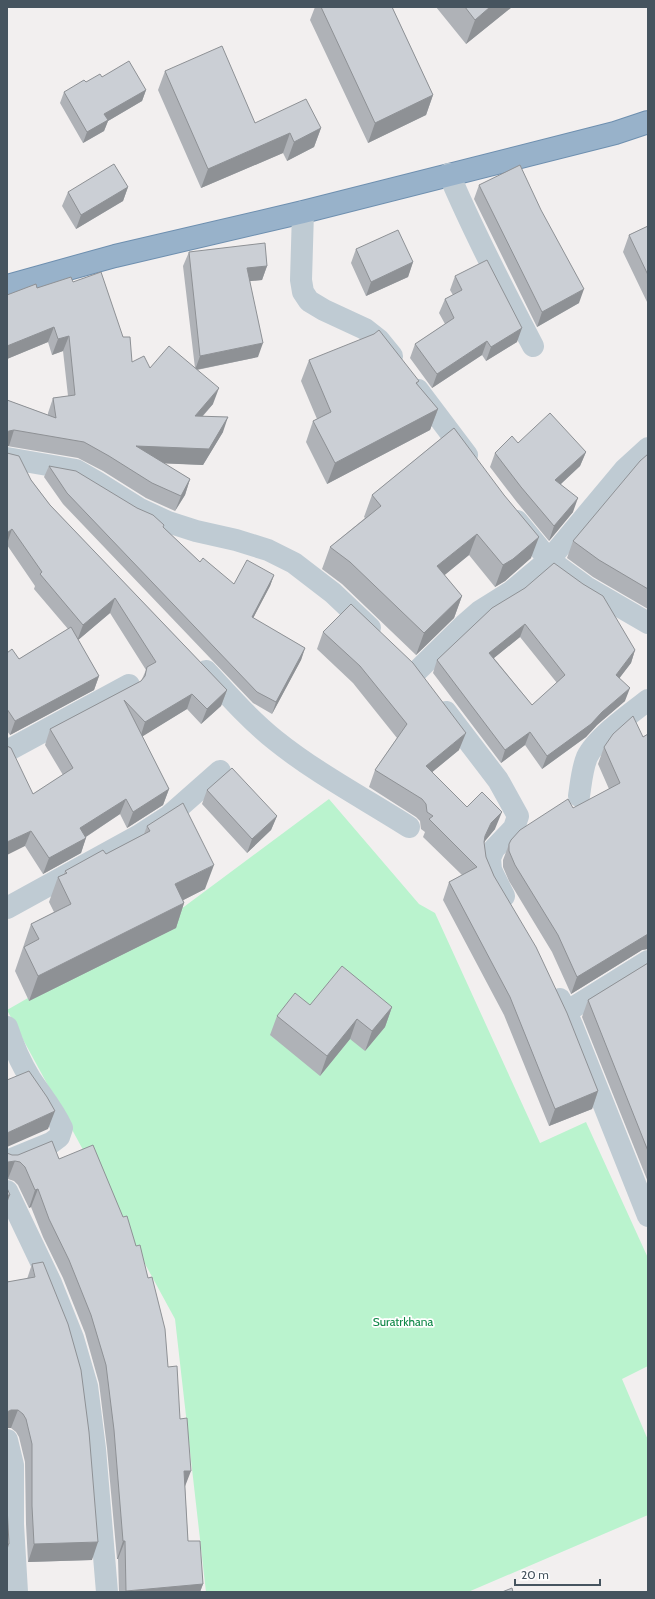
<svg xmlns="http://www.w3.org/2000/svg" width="655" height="1599" font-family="Cabin,sans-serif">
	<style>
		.green { fill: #baf3ce }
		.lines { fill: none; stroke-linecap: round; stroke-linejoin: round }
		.trunk-casing { stroke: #6e8faf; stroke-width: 24 }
		.minor { stroke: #bfcbd3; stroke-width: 22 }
		.trunk { stroke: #98b2ca; stroke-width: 22 }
		.wall { fill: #afb2b7; fill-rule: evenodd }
		.shaded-wall { fill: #8e9195 }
		.building { fill: #cbcfd5; stroke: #8e9195; fill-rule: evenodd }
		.labels { text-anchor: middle; stroke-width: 3.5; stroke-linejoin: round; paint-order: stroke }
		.park-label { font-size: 12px; fill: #0e8847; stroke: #fff }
	</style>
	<rect width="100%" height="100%" fill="#f2efef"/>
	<path class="green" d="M329,799L419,904L435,913L540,1143L586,1122L648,1258V1366L622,1379L648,1440V1515L468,1592H206L175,1319L7,1010L173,915Z"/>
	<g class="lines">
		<g class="trunk-casing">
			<path id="trunk" d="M7,286L115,256L303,212L615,133L648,122"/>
		</g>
		<path class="minor" d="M449,174C474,233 503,289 533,346
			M303,212L301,280L303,292L309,301L324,310L365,329L379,340L392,356
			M418,390L467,455
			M7,458L76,470L97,482L140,509L168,522L196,531L236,540L268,550L294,563L333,593L370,628
			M517,521L549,560L586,587L648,623
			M206,671C228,695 250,720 275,740C316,773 365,799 409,827
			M416,672L464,625L480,611L512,591L549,560L625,469L648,448
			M446,712L498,780L518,816L514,828L494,849L490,858L491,870L504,896
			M7,751L129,685
			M579,796C581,783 582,769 587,757C596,738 631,713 648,700
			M7,908L138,836L169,816L220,771
			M560,999L572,1025L648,1216
			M566,1012L648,961
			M7,1027C13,1045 20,1062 30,1078C41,1095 54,1110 62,1128L59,1137L51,1143L7,1161
			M7,1191L51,1283L73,1338L87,1386L95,1449L107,1592
			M7,1440L13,1465V1524L17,1592"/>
		<use href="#trunk" class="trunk"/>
	</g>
	<path class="wall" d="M315,7H392L433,95L426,115L368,143L310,20Z
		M436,7H512L466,44Z
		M165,71L255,123L321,128L314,147L287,161L283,153L201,188L158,90Z
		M102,77L146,90L142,101L108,121L104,131L83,143L60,103L64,92L86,82Z
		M479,185L579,303L537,327L474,199Z
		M128,187L123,201L76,229L62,206L68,192Z
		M648,226V304L623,252L629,235Z
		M356,249L413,262L408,277L366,296L351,263Z
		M189,252L267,266L262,280L250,281L258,357L197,370L213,404L203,416L223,432L203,465L163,463L190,479L185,495L175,511L146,498L103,471L78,458L7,446V400L48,415V413L53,398L68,396L63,351L52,355L48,342L7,359V295L37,288L73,282L132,362L150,368H195L183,266Z
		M455,276L517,342L486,361L482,355L432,388L410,358L415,344L445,324L439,313L445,299L453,295L450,290Z
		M309,360L419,381L417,384L438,409L430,430L327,484L306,442L313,421L317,419L301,381Z
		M454,428L531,558L505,581L495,587L469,555L444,575L462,596L454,618L416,655L342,584L322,569L330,547L365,518L364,517L372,495Z
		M518,443L586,452L580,466L561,484L573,512L549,541L516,501L490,467L495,453Z
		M7,453L31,480L50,505L227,690L221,706L201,724L187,709L142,736L169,789L163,805L127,828L120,814L86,837L81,853L43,874L25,846L33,794L63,775L45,745L50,729L141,681L142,679L146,670L110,613L78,640L99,676L94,690L10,735L7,731V653L19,659L68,629L34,589L35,586L7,545Z
		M648,454V609L593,577L567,558L573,541Z
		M49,466L163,527L200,562L234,584L274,575L270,586L253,618L305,648L301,660L272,714L253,703L63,504L44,477Z
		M492,608L635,650L631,663L619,678L625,701L597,725L586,737L542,769L525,745L501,763L433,673L437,660ZM520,637L557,683L532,705L494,658Z
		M323,632L459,750L432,772L467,807L495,829L484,842L486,857L494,876L598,1091L592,1109L549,1126L504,1015L443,900L449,882L462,875L423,837L425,832L421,829L420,821L416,817L369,787L375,770L397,738L353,683L317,649Z
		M648,734V949L642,950L571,994L552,952L509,881L503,867V860L509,844L609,789L598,764L604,747L643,737Z
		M207,790L277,816L271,830L247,853L202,804Z
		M147,826L205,889L183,900L184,903L176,928L29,1001L15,971L31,924L54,912L49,902L58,877L64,874L65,871L106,854L144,834Z
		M648,963V1182L582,1017L588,1000Z
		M310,1005L392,1007L385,1027L365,1051L350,1039L320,1076L270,1035L277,1016Z
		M12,1155L59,1159L168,1367L185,1486L188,1541L203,1584L200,1592H119L118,1559H117L107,1448L99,1383L85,1333L63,1278L43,1237L31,1207L29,1208L18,1185L14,1181L8,1179Z
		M32,1264L92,1560L28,1562L26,1524L25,1462L19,1437L16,1432L11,1428H7V1282L27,1279Z"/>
	<path class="shaded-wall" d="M490,7H512L466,44L475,20Z
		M146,90L142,101L108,121L104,131L83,143L87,132L104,114Z
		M433,95L426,115L368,143L375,123Z
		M321,128L314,147L287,161L294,142Z
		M290,133L283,153L201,188L208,169Z
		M128,187L123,201L76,229L81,215Z
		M413,262L408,277L366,296L371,282Z
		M267,266L262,280L242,282L247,268Z
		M584,289L579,303L537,327L542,312Z
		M54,327L48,342L7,359V346Z
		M522,328L517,342L486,361L491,347Z
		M69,336L63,351L52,355L58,339Z
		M487,341L482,355L432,388L437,374Z
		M263,343L258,357L195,370L200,356Z
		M219,388L213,404L189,431L195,416Z
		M438,409L430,430L327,484L335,463Z
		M228,417L223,432L203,465L130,462L136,446Z
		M14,430L9,446H7V432L9,431Z
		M586,452L580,466L550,494L555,480Z
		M190,479L185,495L175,511L181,496Z
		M578,498L573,512L549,541L554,526Z
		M12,529L7,544V533Z
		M477,534L469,555L429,588L437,566Z
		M539,537L531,558L505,581L495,587L503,565Z
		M274,575L270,586L248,628L252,617Z
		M462,596L454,618L416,655L424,633Z
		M115,598L110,613L77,641L83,625Z
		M525,624L520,637L484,666L489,653Z
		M305,648L301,660L272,714L276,702Z
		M635,650L631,663L612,688L616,675Z
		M99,676L94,690L10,735L15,721Z
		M630,688L625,701L597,725L586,737L542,769L547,756L602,712Z
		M227,690L221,706L201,724L207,709Z
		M192,694L187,709L140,738L145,722Z
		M530,732L525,745L501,763L505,750Z
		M466,733L459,750L419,783L426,766Z
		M169,789L163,805L127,828L133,812Z
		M126,799L120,814L75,844L80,828Z
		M502,812L495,829L485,841L479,853L485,836L491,823Z
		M277,816L271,830L247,853L252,839Z
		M31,831L25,846L7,855V842Z
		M86,838L81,853L43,874L49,858Z
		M214,865L205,889L166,909L175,884Z
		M184,903L176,928L29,1001L38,976Z
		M648,934V946L647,949L642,950L571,994L577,977Z
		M392,1007L385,1027L365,1051L372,1031Z
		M357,1019L350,1039L320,1076L327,1056Z
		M598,1091L592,1109L549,1126L555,1109Z
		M55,1111L48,1129L7,1147V1133L9,1132Z
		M15,1161L8,1179H7V1163L8,1162Z
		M38,1189L31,1207L29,1208L35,1190Z
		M7,1195H10L7,1203Z
		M11,1410H18L11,1428H7V1412Z
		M184,1471H191L184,1489Z
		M123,1541H125L118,1559H117Z
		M98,1542L92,1560L28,1562L34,1544Z
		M7,1544H9L7,1551Z
		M203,1584L200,1592H126V1591Z"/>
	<path class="building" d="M321,7H392L433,95L375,123Z
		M465,7H490L475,20Z
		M222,46L255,123L306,99L321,128L294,142L290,133L208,169L165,71Z
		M129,61L146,90L104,114L108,120L87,132L64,92L84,80L86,82L100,74L102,77Z
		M114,164L128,187L81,215L68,192Z
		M520,165L541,210L584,289L542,312L479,185Z
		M648,226V275L629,235Z
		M398,230L413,262L371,282L356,249Z
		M265,243L267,266L247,268L263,343L200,356L189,252Z
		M487,260L522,328L491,347L487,341L437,374L415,344L454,318L445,299L462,290L455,276Z
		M101,272L123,337H130L132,362L144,356L150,368L169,346L219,388L195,416L228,417L209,449L136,446L190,479L181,496L152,483L109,456L84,442L14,430L9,431L7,432V400L56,418L53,398L75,395L69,336L58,339L54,327L7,346V295L36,284L37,288L71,277L73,282Z
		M379,330L419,381L416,383L438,409L335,463L313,421L331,412L309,360L374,334Z
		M550,413L586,452L555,480L578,498L554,526L521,487L495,453L512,436L518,443Z
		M454,428L504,495L539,537L513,559L503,565L477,534L437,566L462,596L424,633L350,562L330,547L381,506L372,495Z
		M7,453L19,456L31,480L50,505L227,690L207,709L192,694L145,722L124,700L169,789L133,812L126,799L80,828L86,838L49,858L31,831L7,842V746L11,748L33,794L73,768L50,729L141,681L145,676L147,667L156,662L115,598L83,625L40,574L42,572L12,529L7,533Z
		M648,454V589L599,560L573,541L640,461Z
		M49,466L76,471L137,508L153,515L164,525L163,527L200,562L203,558L234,584L247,560L274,575L252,617L305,648L276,702L257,692L67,493Z
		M554,563L583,584L603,596L635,650L616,675L630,688L602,712L591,724L547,756L530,732L505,750L437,660L492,608L525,588ZM525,624L565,675L532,705L489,653Z
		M351,604L413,663L466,733L426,766L467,807L482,792L502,812L491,823L485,836L484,842L486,857L494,876L536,947L567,1013L598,1091L555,1109L510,997L449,882L477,867L429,819L433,816L427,812L426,804L422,799L375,770L407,724L360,666L323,632Z
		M71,627L99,676L15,721L7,709V653L12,649L19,659Z
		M633,716L643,737L648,734V934L577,977L558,935L515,865L509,851V844L511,840L520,830L568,799L573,808L620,783L604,747L613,734Z
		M232,768L277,816L252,839L207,790Z
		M183,803L214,865L175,884L184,903L38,976L24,947L39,939L31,924L71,904L58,877L67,873L65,871L103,850L106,854L150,831L147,826Z
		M648,963V1151L588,1000Z
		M342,966L392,1007L372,1031L357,1019L327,1056L277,1016L295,993L310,1005Z
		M29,1071L47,1097L55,1111L7,1133V1080Z
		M52,1141L59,1159L93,1145L123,1217L127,1216L136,1246L140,1245L148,1278L152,1277L165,1329L168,1367L177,1366L180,1419L187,1418L191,1471H184L188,1541H200L203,1584L126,1591L125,1541H123L114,1430L106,1365L91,1315L69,1260L49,1219L38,1189L35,1190L25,1167L20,1162L15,1161L8,1162L7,1163V1153L12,1155H18Z
		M7,1188L10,1195H7Z
		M43,1262L68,1324L81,1370L89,1432L98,1542L34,1544L32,1506V1444L26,1419L23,1414L18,1410H11L7,1412V1282L35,1277L32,1264Z
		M7,1448V1506L9,1544H7Z
		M512,1588L513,1592H502Z"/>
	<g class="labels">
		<g class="park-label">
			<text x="403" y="1326">Suratrkhana</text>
		</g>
	</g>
	<rect width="655" height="1599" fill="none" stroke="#46545f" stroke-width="16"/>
	<path d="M515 1579v6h85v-6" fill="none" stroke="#46545f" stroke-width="2"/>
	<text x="521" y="1579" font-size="12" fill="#46545f" stroke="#ffffff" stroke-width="3" paint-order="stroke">20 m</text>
</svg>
